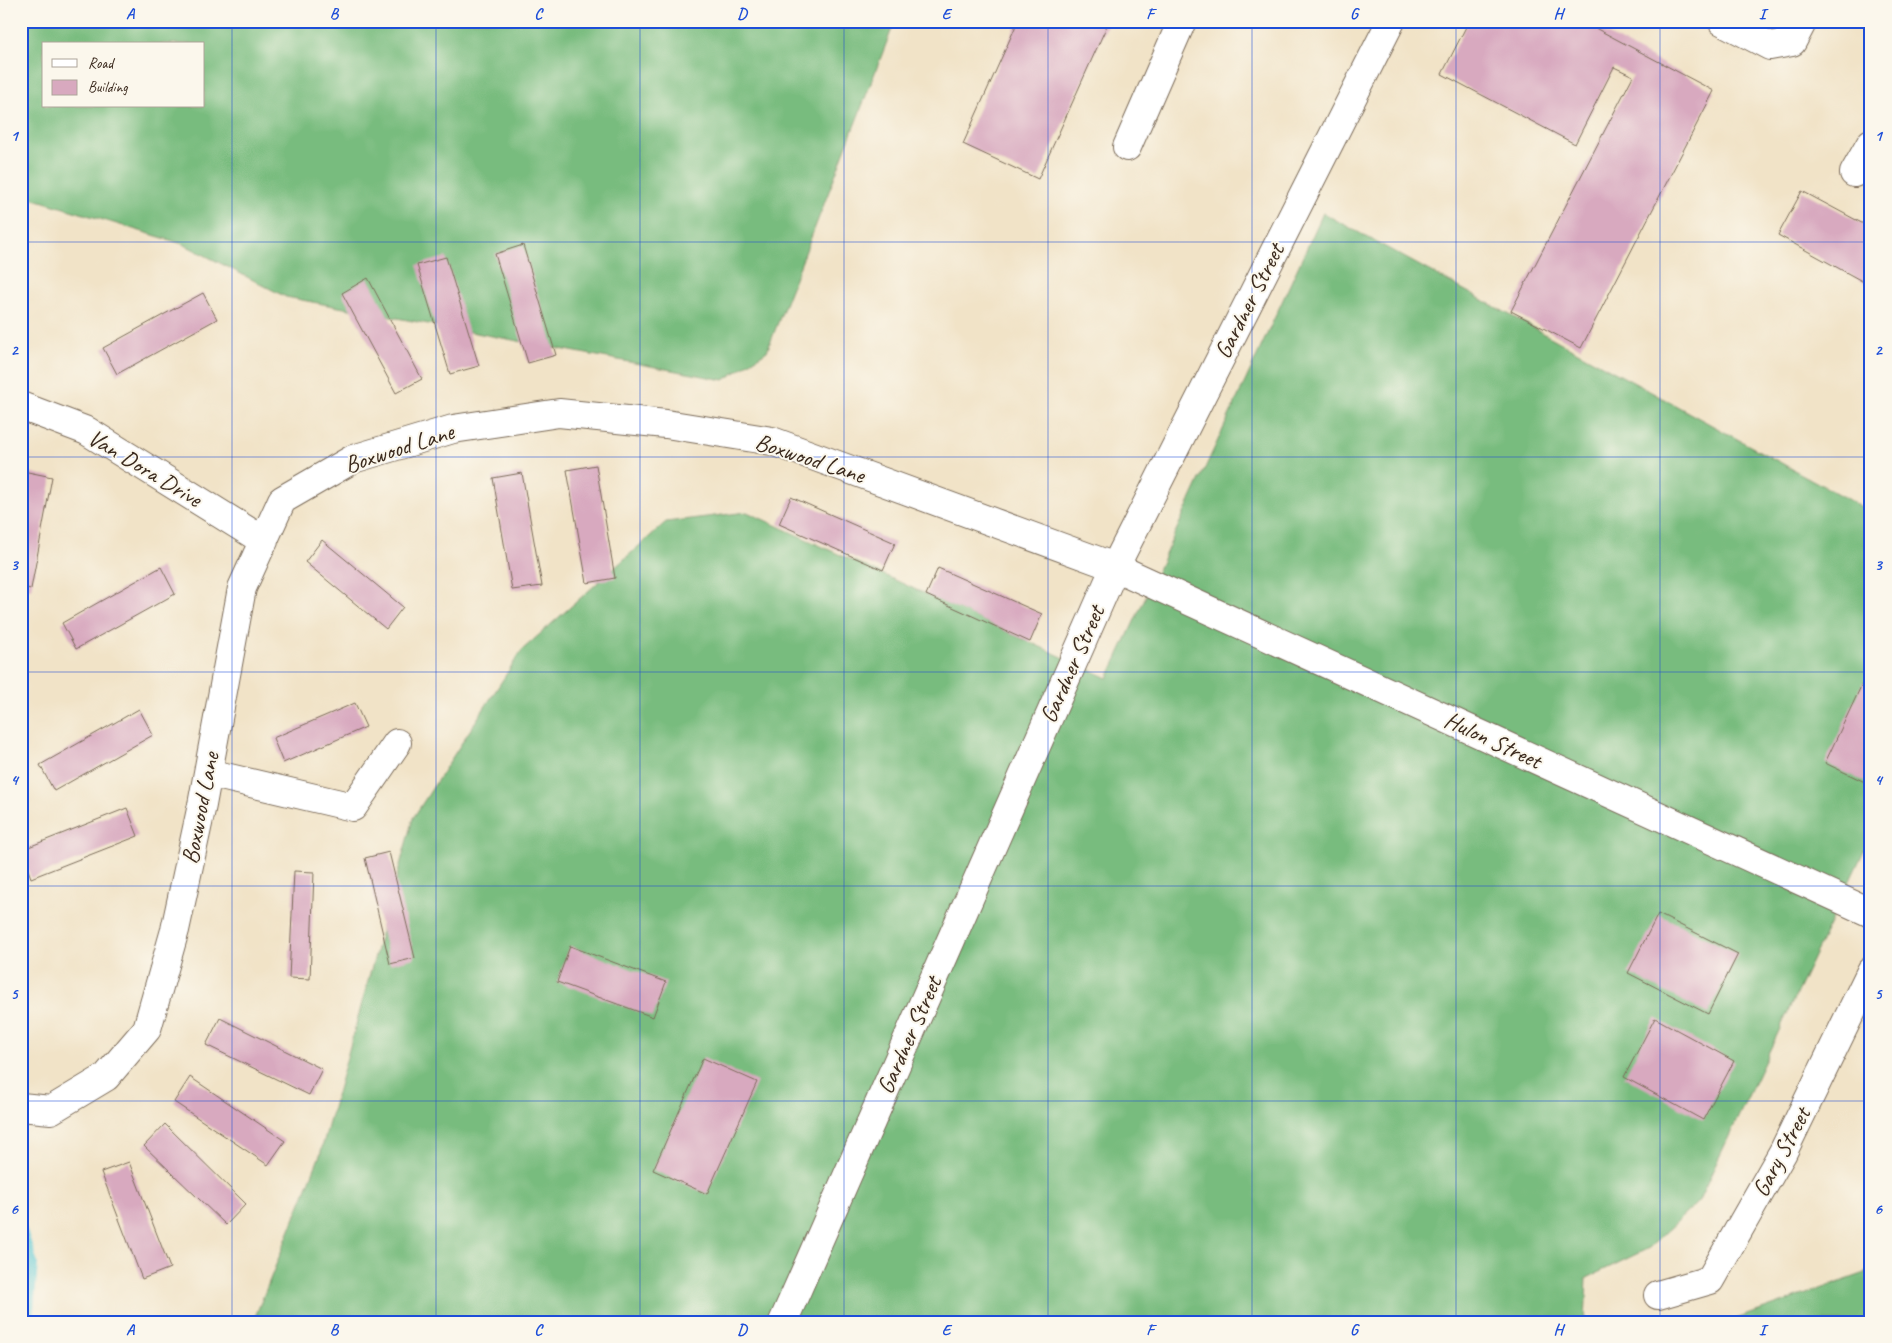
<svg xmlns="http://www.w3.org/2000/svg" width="1892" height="1343" font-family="Caveat,sans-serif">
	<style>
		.forest { fill: #78bc7e; stroke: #5a734e; fill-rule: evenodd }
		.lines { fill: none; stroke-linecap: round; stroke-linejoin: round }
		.stream { stroke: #59c6d0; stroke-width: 10 }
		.building { fill: #d8a9bf }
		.minor-casing { stroke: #7b6b59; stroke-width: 30 }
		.minor { stroke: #fff; stroke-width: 28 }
		.grid { fill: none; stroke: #1d4ed8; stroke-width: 1; stroke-opacity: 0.55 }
		.labels { text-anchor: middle; stroke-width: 4; stroke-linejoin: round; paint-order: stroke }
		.street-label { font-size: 24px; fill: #3b2a1e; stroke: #fbf7ec }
		.neatline { fill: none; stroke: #1d4ed8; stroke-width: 2 }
		.grid-label { font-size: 16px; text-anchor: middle; font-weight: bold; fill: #1d4ed8 }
	</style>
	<rect width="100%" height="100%" fill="#fbf7ec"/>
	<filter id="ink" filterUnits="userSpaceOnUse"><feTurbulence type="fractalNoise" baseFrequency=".02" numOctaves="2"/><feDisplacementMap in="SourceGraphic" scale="10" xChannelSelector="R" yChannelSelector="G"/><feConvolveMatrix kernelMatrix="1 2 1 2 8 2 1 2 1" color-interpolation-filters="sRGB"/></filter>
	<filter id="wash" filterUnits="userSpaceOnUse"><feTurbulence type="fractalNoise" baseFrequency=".0096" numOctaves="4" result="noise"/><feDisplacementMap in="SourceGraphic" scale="20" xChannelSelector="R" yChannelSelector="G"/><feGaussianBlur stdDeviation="1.12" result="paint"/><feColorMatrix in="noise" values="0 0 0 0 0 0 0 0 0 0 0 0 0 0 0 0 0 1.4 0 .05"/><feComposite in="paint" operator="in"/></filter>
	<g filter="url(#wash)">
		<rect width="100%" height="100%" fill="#f1e3c7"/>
		<path class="forest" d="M21,21H895L767,351L724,380L286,297L183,244L21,195ZM44,44H204V106H44Z
			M1323,213L1871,512V836L1698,1202L1649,1248L1587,1278L1585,1322H253L320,1155L413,818L522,650L666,522L747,512L1108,678Z
			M1871,1271V1322H1728Z"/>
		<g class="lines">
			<path class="stream" d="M21,1228L33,1263L28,1322"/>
		</g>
		<g id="blocks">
			<path class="building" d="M1018,21H1109L1038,179L963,144Z
				M1469,21H1582L1714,91L1581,348L1511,311L1633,76L1614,67L1575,144L1442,74Z
				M1802,191L1871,228V286L1778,235Z
				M523,245L556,355L528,363L495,254Z
				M446,257L479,366L450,374L417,265Z
				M368,278L422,379L396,393L342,293Z
				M203,293L217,319L117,374L103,348Z
				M596,465L615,578L587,583L567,470Z
				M23,471L52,477L31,589L21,587V482Z
				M522,473L542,586L512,590L493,478Z
				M791,497L895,543L883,570L779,524Z
				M322,540L403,607L386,629L305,562Z
				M161,567L175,594L76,649L62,623Z
				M938,568L1042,614L1030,642L926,595Z
				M1863,682L1871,685V785L1825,763Z
				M355,703L366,727L283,763L273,738Z
				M139,709L153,735L54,791L40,765Z
				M127,808L138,836L31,878L21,850Z
				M389,852L415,958L390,964L365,858Z
				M294,871L314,872L310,979L289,978Z
				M1658,914L1738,954L1708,1014L1628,973Z
				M570,946L666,982L653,1017L557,982Z
				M220,1018L322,1069L309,1095L206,1045Z
				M1655,1018L1734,1061L1703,1120L1624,1077Z
				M703,1058L757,1082L707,1194L653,1170Z
				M190,1077L285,1141L268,1165L174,1102Z
				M165,1124L246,1204L226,1225L144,1146Z
				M129,1162L170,1268L142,1279L101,1172Z"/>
		</g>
	</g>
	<g filter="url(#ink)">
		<use href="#blocks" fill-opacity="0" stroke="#7b6b59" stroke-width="1"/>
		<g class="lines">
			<g class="minor-casing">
				<path id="minor" d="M1722,21L1770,46L1792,42L1803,21
					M1127,147L1182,21
					M1854,173L1871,143
					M21,406L87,431L264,541
					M208,773L353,807L397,743
					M21,1107L51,1110L106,1077L147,1029L175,930L202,805L242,588L282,500L353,459L453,429L559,413L666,424L772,441L1115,567L1871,913
					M1658,1295L1710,1280L1783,1152L1871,971
					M783,1322L1115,567L1391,21"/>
			</g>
			<use href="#minor" class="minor"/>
		</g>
	</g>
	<path class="grid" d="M232,21V1322M436,21V1322M640,21V1322M844,21V1322M1048,21V1322M1252,21V1322M1456,21V1322M1660,21V1322M21,242H1871M21,457H1871M21,672H1871M21,886H1871M21,1101H1871"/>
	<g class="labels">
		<g class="street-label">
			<text transform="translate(1249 301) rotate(-63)" y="8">Gardner Street</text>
			<text transform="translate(399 448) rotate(-18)" y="8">Boxwood Lane</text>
			<text transform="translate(810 458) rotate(18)" y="8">Boxwood Lane</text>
			<text transform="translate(145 468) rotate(31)" y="8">Van Dora Drive</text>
			<text transform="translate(1072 664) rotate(-66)" y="8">Gardner Street</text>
			<text transform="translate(1493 740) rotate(25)" y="8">Hulon Street</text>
			<text transform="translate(200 808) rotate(-79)" y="8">Boxwood Lane</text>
			<text transform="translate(909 1035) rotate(-66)" y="8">Gardner Street</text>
			<text transform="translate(1781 1152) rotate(-62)" y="8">Gary Street</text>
		</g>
	</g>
	<rect width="1892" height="1343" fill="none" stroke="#fbf7ec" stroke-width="55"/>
	<rect x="42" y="42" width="162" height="65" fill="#fbf7ec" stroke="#aea59a"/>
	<rect x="52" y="59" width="25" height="8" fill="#ffffff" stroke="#aea59a"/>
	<text x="88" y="68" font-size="15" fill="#3b2a1e">Road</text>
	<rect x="52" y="80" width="25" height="15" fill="#d8a9bf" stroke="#aea59a"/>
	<text x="88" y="92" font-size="15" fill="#3b2a1e">Building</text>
	<rect x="28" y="28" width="1836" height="1288" class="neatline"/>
	<g class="grid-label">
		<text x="130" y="19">A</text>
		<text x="334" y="19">B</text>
		<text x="538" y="19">C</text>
		<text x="742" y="19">D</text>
		<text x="946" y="19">E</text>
		<text x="1150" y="19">F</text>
		<text x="1354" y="19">G</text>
		<text x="1558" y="19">H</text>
		<text x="1762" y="19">I</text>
		<text x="14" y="141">1</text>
		<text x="1878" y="141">1</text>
		<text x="14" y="355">2</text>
		<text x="1878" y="355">2</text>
		<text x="14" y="570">3</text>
		<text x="1878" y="570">3</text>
		<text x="14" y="785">4</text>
		<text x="1878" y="785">4</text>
		<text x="14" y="999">5</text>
		<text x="1878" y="999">5</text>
		<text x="14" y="1214">6</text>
		<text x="1878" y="1214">6</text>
		<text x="130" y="1335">A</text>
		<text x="334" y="1335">B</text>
		<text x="538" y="1335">C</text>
		<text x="742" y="1335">D</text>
		<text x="946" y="1335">E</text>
		<text x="1150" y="1335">F</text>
		<text x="1354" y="1335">G</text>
		<text x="1558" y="1335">H</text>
		<text x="1762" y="1335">I</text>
	</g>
</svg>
